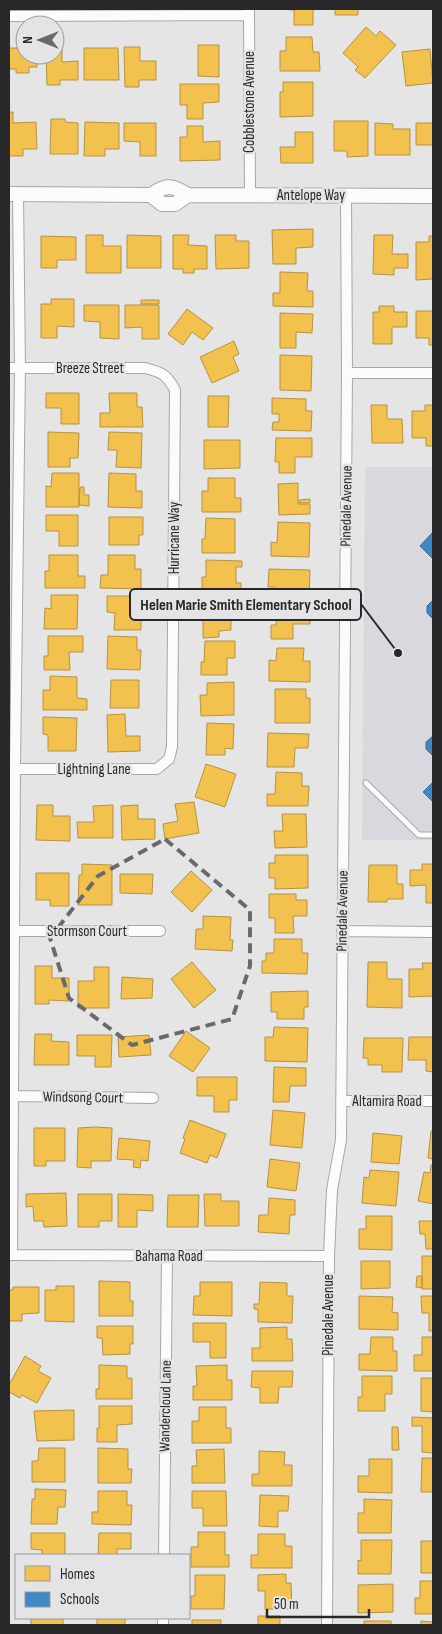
<svg xmlns="http://www.w3.org/2000/svg" width="442" height="1634" font-family="'Sofia Sans Condensed',sans-serif">
	<style>
		.built { fill: #d8d8de }
		.homes { fill: #f2c14e; stroke: #b59343 }
		.schools { fill: #3f88c5; stroke: #386b96 }
		.lines { fill: none; stroke-linecap: round; stroke-linejoin: round }
		.service-casing { stroke: #a7a7a8; stroke-width: 7 }
		.minor-casing { stroke: #a7a7a8; stroke-width: 12 }
		.tertiary-casing { stroke: #a7a7a8; stroke-width: 16 }
		.service { stroke: #fbfbfb; stroke-width: 5 }
		.minor { stroke: #fbfbfb; stroke-width: 10 }
		.tertiary { stroke: #fbfbfb; stroke-width: 14 }
		.marked { fill: none; stroke: #6a6a6c; stroke-width: 4; stroke-dasharray: 10 6; stroke-linejoin: round }
		.labels { text-anchor: middle; stroke-width: 5; stroke-linejoin: round; paint-order: stroke }
		.street-label { font-size: 15px; fill: #28282a; stroke: #e4e4e7 }
		.leader { fill: none; stroke: #28282a; stroke-width: 2 }
		.callout-dot { fill: #28282a; stroke: #e4e4e7; stroke-width: 2 }
		.callout { fill: #e4e4e7; stroke: #28282a; stroke-width: 2 }
		.callout-label { font-size: 16px; text-anchor: middle; font-weight: bold; fill: #28282a }
	</style>
	<rect width="100%" height="100%" fill="#e5e5e6"/>
	<path class="built" d="M365,467H433V840H362Z"/>
	<path class="homes" d="M279,9H318L313,10V25H294V10Z
		M335,9H358V15H335Z
		M366,27L376,36L380,31L396,45L365,78L355,70L358,67L343,53Z
		M286,37H312L313,52H319L320,71H280V51H286Z
		M198,45H219V77L198,76Z
		M124,47H140V61H156V80H139V87H125Z
		M9,48H25V55H37V67H29V73H16V69H9Z
		M55,48H62V62L78,61V80H60V85H47L46,55H55Z
		M84,48H118L119,80H84Z
		M430,49L433,83L406,86L402,52Z
		M283,82H313V116L280,117V92H283Z
		M180,84H219V102L203,103V119H187V105H180Z
		M9,112H13V123L36,122L37,149H23V156H9Z
		M51,119H65V122L78,123V154H50Z
		M334,121H368V156L347,157V151H334Z
		M85,122L119,123V149H105V156H84Z
		M124,123H156V156H140V142L124,141Z
		M375,123L393,124V129H410V155H375Z
		M416,123H433V145H416Z
		M187,126H203V142L220,141V160L180,161V137H187Z
		M295,132H313V163H281L280,147H295Z
		M313,229V247L296,248V264H273L272,230Z
		M86,235H103V246H121V273H86Z
		M127,235L161,236V268H127Z
		M173,235H189L188,245L207,246V269H194V273H183V269H173Z
		M215,235H236V241H249V268L216,269Z
		M374,235H393L392,254H408V268H394V275L373,274Z
		M41,236L76,237V260H57V268H41Z
		M429,236H433V279L416,280V242H429Z
		M280,272L308,273L307,291H313V307L273,306V293H280Z
		M51,299H74V327L57,326V338H41V304H51Z
		M141,300H159V304H141Z
		M84,305H119V339L100,338V322L84,321Z
		M125,305H159V339H142V327L125,328Z
		M379,306H394V312H407V327H392V344H373V312H379Z
		M187,309L213,328L203,340L192,332L183,345L168,334Z
		M416,311H433V345H429V338H416Z
		M280,313L313,314L312,333L296,332V348H280Z
		M234,341L239,354L233,357L239,371L212,383L200,357Z
		M280,355L312,356L311,391L280,390Z
		M46,393H79V424H61V408H46Z
		M109,393H137V407H142L143,427H100V413H110Z
		M208,396H229L228,427H208Z
		M272,398L306,399V411H312L311,431L272,430L273,422H279V414H272Z
		M371,405H387V419H402L403,443H372Z
		M425,405H433V446H426V438H412V411H425Z
		M48,432L79,433L78,458H70V467H48Z
		M109,432L142,433L141,468L116,467L117,450H108Z
		M276,438H312V457H295V473H279V462H275Z
		M204,440H240V468L204,469Z
		M52,473H79V507H46V486L51,487Z
		M109,473L136,474V491H142V508L108,507Z
		M208,478H235V498H241V512H202V491H208Z
		M298,483V504H310V514L279,515L278,484Z
		M80,487H84V495H89V506L79,505Z
		M310,499V503H299V500Z
		M46,515H78V546H59V531H46Z
		M109,517H143V535H139V545H109Z
		M206,518L235,519V553H202V539H205Z
		M278,522L310,523L309,557L271,556V542L277,543Z
		M49,555H78V576H85V588H45V571H49Z
		M108,555H135V569H141V589L100,588L101,575H108Z
		M206,560L242,561V567H236V583H241V594L202,593V577H206Z
		M269,569L310,570L309,598L275,597V587H268Z
		M51,595H78L77,629H44L45,608L51,609Z
		M107,596H137V604H141V630H114L115,613L107,612Z
		M231,601V630L219,631V637L203,638V602Z
		M276,604L310,605V624H293V639H271V625H276Z
		M48,636H83V652H69L70,670H44V656H48Z
		M108,636L137,637V650H141L140,670L107,669Z
		M205,641H235V658H227V675H201V662H204Z
		M277,648H304L303,661H310V682L269,681V660L276,661Z
		M50,676L77,677V698L87,699V710H43V690H50Z
		M111,680H139V708H110Z
		M234,682V715L201,716L200,695H207V683Z
		M275,689H306V698H310V723H275Z
		M125,714L126,736H140V751L108,752L107,715Z
		M43,717L77,718L76,751H48V735L43,734Z
		M207,723L234,724L233,749L225,748V755H206Z
		M268,733L309,734L308,748H295L294,767H267Z
		M206,764L236,774L225,807L195,797Z
		M276,772L302,773V786H309L308,806H267V794H275Z
		M194,802L199,833L165,839L163,824L178,821L175,804Z
		M37,805H53V816H70V841L36,840Z
		M113,805V838H78L77,822H94L93,806Z
		M138,805V819H155V839L122,840L121,806Z
		M282,814H306L307,847L275,848L274,831H283Z
		M275,855H308V888L275,889V878H269V863H275Z
		M82,864L112,865V905H78L79,875H82Z
		M422,864H433V903H426V885L410,886V870H422Z
		M369,865H397V884H403V899H387V902H368Z
		M191,871L212,890L192,912L171,892Z
		M36,873H69V906H50V900H36Z
		M120,874H153L152,894L120,893Z
		M269,894H296V900H307V916H293L294,933H275V918H269Z
		M203,916L231,917L230,940H233L232,951L195,949L196,929H203Z
		M274,939H302V953H308L307,974L262,973V961H266V953H274Z
		M192,962L216,990L194,1008L171,979Z
		M368,962H387V979H402V1008L367,1007Z
		M422,963H433V1001L432,996L409,997V969H423Z
		M35,966H52V978H69V1001L49,1000V1004H35Z
		M94,967H109V1008H78V981H94Z
		M122,977L153,979L152,998L121,999Z
		M308,991V1007H304V1019H277V1012H271V992Z
		M274,1027L308,1028L307,1062L265,1061V1037H273Z
		M186,1031L210,1048L193,1072L169,1056Z
		M35,1034H52L51,1041L69,1042V1065H34Z
		M77,1035H112L111,1067H95V1056H77Z
		M149,1035L151,1055L119,1057L118,1037Z
		M409,1037H433V1072L426,1071V1060H408Z
		M364,1038H403L402,1072H382V1065H368V1058H363Z
		M274,1067L306,1068V1086H290L289,1102H273Z
		M197,1077H237V1100H229V1112H214V1096H197Z
		M273,1110L305,1113L302,1148L270,1145Z
		M190,1120L226,1134L217,1158L210,1155L207,1163L180,1153L185,1139L183,1138Z
		M95,1127L112,1128L111,1161H91V1168L77,1167L78,1128Z
		M34,1128H65V1161H46V1166H34Z
		M431,1131H433V1159L428,1158Z
		M373,1133L402,1136L399,1164L371,1162Z
		M119,1138L150,1141L148,1161L141,1160L140,1168L133,1167L134,1160L117,1159Z
		M270,1159L300,1163L296,1191L267,1187Z
		M431,1165H433V1204L418,1201L424,1172L430,1173Z
		M370,1170L399,1172L396,1206L362,1203L364,1177L369,1178Z
		M66,1193L67,1226L44,1227L43,1221H34L33,1206L26,1207V1194Z
		M78,1194H112V1221H99V1227H78Z
		M118,1194L153,1195V1211L137,1210V1227H118Z
		M204,1194H221V1201H239V1226H205Z
		M168,1195H199L198,1227H167Z
		M269,1198L295,1200V1215H290L289,1234L258,1232L259,1215H268Z
		M366,1216H392V1250L359,1249V1229H366Z
		M419,1221H433V1249H426L425,1234H420Z
		M422,1256H433V1289H422Z
		M361,1261H390V1288L361,1289Z
		M417,1276H422V1288L416,1287Z
		M99,1281L130,1282V1301H133V1316H99Z
		M200,1282H232V1316L193,1315L194,1296H200Z
		M260,1282L287,1283V1296H293L292,1323L258,1322V1309H254V1304H259Z
		M56,1286H74V1322L45,1321V1290H56Z
		M13,1287H39V1313L22,1314V1321H9V1290H13Z
		M359,1296L393,1297L392,1312L398,1313V1330L359,1329Z
		M421,1296H433V1331H429V1313H422Z
		M193,1323H226V1358H210V1342H193Z
		M97,1326H133V1344H130V1354L103,1355L102,1338H97Z
		M287,1327V1339H292L293,1361H252V1348H260V1328Z
		M371,1337H393V1351H397V1371L359,1370V1354H370Z
		M422,1337H433V1371H414V1355H422Z
		M25,1356L41,1366L38,1371L51,1378L37,1403L22,1395L20,1398L9,1392V1385Z
		M99,1365L127,1366V1378H132V1399H96V1389H99Z
		M227,1365V1380H232V1400H193V1386H197L196,1366Z
		M252,1371H293L292,1387H279L278,1403H260V1388L251,1387Z
		M362,1376H392V1394H385V1411H358V1397H362Z
		M421,1378H433V1412L421,1411Z
		M99,1406H132V1424L117,1425V1442H97V1428H99Z
		M199,1407H226V1428H231V1443H192V1421H199Z
		M74,1410V1440L37,1441L34,1411Z
		M412,1417L433,1418V1453L422,1452V1426H412Z
		M392,1427H398L399,1450H392Z
		M39,1448H65V1482H32V1461H38Z
		M98,1448L128,1449V1469H132L131,1483H98Z
		M224,1449L225,1483H192V1466H197L196,1450Z
		M259,1451L285,1452L284,1465H292V1486H252V1474H259Z
		M422,1458H433V1492H421Z
		M369,1459H392V1493L358,1492V1476H369Z
		M35,1489L66,1490L65,1507H58L57,1524H31L32,1499H35Z
		M98,1491H127V1505H132L131,1525L92,1524V1512H98Z
		M192,1491H226L227,1526H203V1508H192Z
		M260,1495L289,1496L288,1511H278V1527L259,1526Z
		M364,1499L392,1500L391,1533H358V1513H364Z
		M198,1532H225V1555H229V1567H191V1547H198Z
		M31,1533H65V1555H42V1550L31,1549Z
		M99,1533H131V1549H117V1555H98Z
		M258,1534H285V1546H292V1568H251V1555H258Z
		M361,1540H392L391,1574H358V1560L361,1561Z
		M421,1541H433V1573H421Z
		M286,1574V1583H291L292,1609H265V1591H258V1575Z
		M195,1575H225L224,1609H191V1596H195Z
		M420,1581H433V1614H415V1598H420Z
		M393,1584V1612L358,1613V1585Z
		M258,1616H280V1625H258Z
		M31,1618H63V1625H31Z
		M97,1618H125V1625H97Z
		M192,1620H221V1625H192Z
		M364,1621H391V1625H364Z
		M421,1621L433,1622V1625H421Z"/>
	<path class="schools" d="M433,532V559L420,546Z
		M433,600V619L427,613V606Z
		M433,736V756L426,749V742Z
		M433,782V802L423,792Z"/>
	<g class="lines">
		<g class="service-casing">
			<path id="service" d="M366,783L419,835H433"/>
		</g>
		<g class="minor-casing">
			<path id="minor" d="M249,10L250,195
				M9,16L249,15
				M9,368H145C162,372 167,375 175,390L172,747L169,759L157,769H15
				M347,373H433
				M14,931H160
				M342,931L433,932
				M13,1096L153,1098
				M341,1101H433
				M9,1255L329,1256
				M12,1255L15,769L20,368L18,194
				M164,1555L167,1256
				M163,1625V1618
				M327,1625L329,1256L332,1190L341,1140L347,373L346,196"/>
		</g>
		<g class="tertiary-casing">
			<path id="tertiary" d="M9,194L151,195C167,184 172,185 188,195L433,196
				M151,195L162,204H175L188,195"/>
		</g>
		<use href="#service" class="service"/>
		<use href="#minor" class="minor"/>
		<use href="#tertiary" class="tertiary"/>
	</g>
	<path class="marked" d="M165,839L250,910V966L232,1019L132,1045L69,998L50,938L98,876Z"/>
	<g class="labels">
		<g class="street-label">
			<text transform="translate(249 102) rotate(-90)" y="5">Cobblestone Avenue</text>
			<text x="311" y="200">Antelope Way</text>
			<text x="90" y="373">Breeze Street</text>
			<text transform="translate(346 506) rotate(-89)" y="5">Pinedale Avenue</text>
			<text transform="translate(174 538) rotate(-90)" y="5">Hurricane Way</text>
			<text x="94" y="774">Lightning Lane</text>
			<text transform="translate(342 911) rotate(-89)" y="5">Pinedale Avenue</text>
			<text x="87" y="936">Stormson Court</text>
			<text transform="translate(83 1097) rotate(1)" y="5">Windsong Court</text>
			<text x="387" y="1106">Altamira Road</text>
			<text x="169" y="1261">Bahama Road</text>
			<text transform="translate(328 1315) rotate(-90)" y="5">Pinedale Avenue</text>
			<text transform="translate(165 1406) rotate(-89)" y="5">Wandercloud Lane</text>
		</g>
	</g>
	<path class="leader" d="M398 653L361 604"/>
	<circle class="callout-dot" cx="398" cy="653" r="5"/>
	<rect class="callout" x="130" y="589" width="231" height="31" rx="5"/>
	<g class="callout-label">
		<text x="246" y="610">Helen Marie Smith Elementary School</text>
	</g>
	<rect width="442" height="1634" fill="none" stroke="#28282a" stroke-width="20"/>
	<rect x="15" y="1554" width="175" height="65" fill="#e4e4e7" stroke="#99999b"/>
	<rect x="25" y="1566" width="25" height="15" fill="#f2c14e" stroke="#99999b"/>
	<text x="60" y="1579" font-size="15" fill="#28282a">Homes</text>
	<rect x="25" y="1592" width="25" height="15" fill="#3f88c5" stroke="#99999b"/>
	<text x="60" y="1604" font-size="15" fill="#28282a">Schools</text>
	<g transform="translate(40 40) rotate(270)"><circle r="24" fill="#e4e4e7" stroke="#99999b"/>
	<path d="M0-4L9 19L0 12L-9 19Z" fill="#6a6a6c"/>
	<text y="-8" font-size="14" font-weight="bold" text-anchor="middle" fill="#28282a">N</text>
	</g>
	<path d="M267 1609v8h102v-8" fill="none" stroke="#28282a" stroke-width="2.5"/>
	<text x="274" y="1609" font-size="15" fill="#28282a" stroke="#e4e4e7" stroke-width="4" paint-order="stroke">50 m</text>
</svg>
